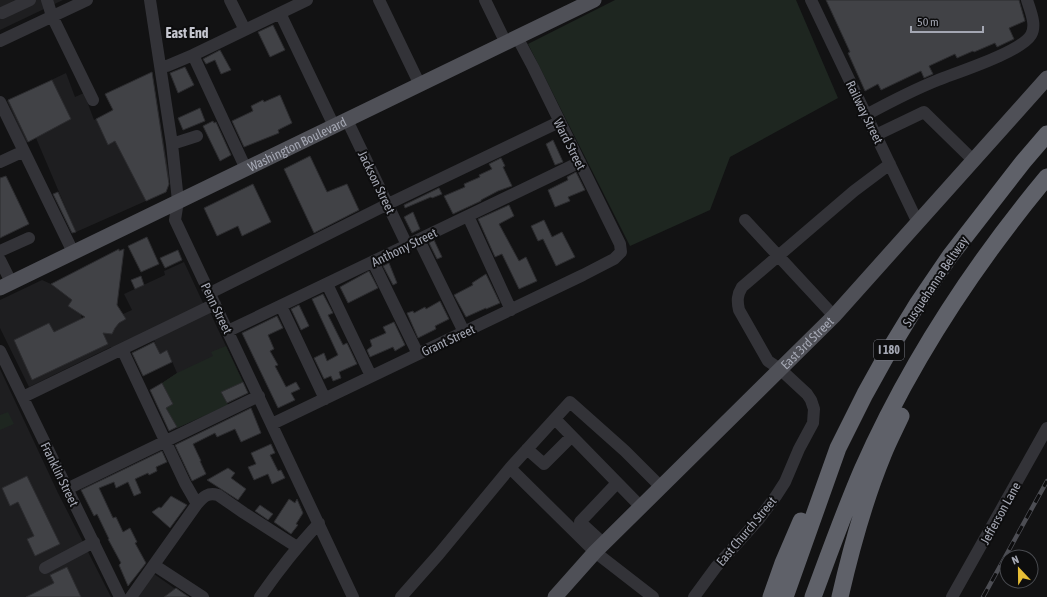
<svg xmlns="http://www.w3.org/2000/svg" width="1047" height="597" font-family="'Asap Condensed',sans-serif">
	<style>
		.built { fill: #1e1e20 }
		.green { fill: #1e2620 }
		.building { fill: #414246; stroke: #2c2c2f }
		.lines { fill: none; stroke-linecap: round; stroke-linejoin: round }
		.minor { stroke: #333338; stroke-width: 12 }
		.major { stroke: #4f5057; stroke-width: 15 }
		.highway { stroke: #5f6169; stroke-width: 17 }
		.rail-casing { stroke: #4c4d53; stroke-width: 4.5 }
		.rail { stroke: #0d0d0e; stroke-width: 3; stroke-dasharray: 9; stroke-linecap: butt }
		.labels { text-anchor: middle; stroke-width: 4; stroke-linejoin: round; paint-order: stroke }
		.shield { fill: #0d0d0e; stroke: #777982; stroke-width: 1 }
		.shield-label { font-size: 12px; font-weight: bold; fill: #a4a7b3 }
		.street-label { font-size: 13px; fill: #a4a7b3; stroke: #0d0d0e }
		.neighbourhood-label { font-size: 14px; font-weight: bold; fill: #c5c6cf; stroke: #0d0d0e }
	</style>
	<rect width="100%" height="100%" fill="#121213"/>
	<path class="built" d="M0,0H63L0,30Z
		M152,72L169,175V183L166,192L76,232L36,138L26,143L7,101L66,73L75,97L84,93L94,120L113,110L105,94Z
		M184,262L204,305L208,308L215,323L243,382L221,392L228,405L177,428L166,408L173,404L162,383L177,373L167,350L160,354L154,340L114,353L111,347L29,387L0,328V300L42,280L51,284L72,300L68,306L81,314L83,325L123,314L132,310L124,294L165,275L164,271Z
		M0,369L58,493L111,597H0Z
		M154,574L187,597H135Z"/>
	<path class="green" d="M615,0H796L838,98L730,157L710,210L630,246L528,44Z
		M226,346L243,382L221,392L228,405L177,428L166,408L173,404L162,383L177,373L213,356L211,352Z
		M8,412L14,424L0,430V415Z"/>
	<path class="building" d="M826,0H1019L1025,21L1009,28L1014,39L997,47L995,43L974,52L973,51L957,58L955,54L929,66L933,74L924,78L921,71L881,90L878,84L865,91L848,53L850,52Z
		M273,25L285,50L270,57L258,32Z
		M220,50L231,70L221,74L215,60L206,64L203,59Z
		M185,67L194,85L178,93L170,73Z
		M152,72L169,184L166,192L146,201L115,141L108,145L96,119L113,110L105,94Z
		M52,80L71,119L28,142L8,100Z
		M280,95L292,123L278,130L279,133L244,147L232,121L253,111L251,106L263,100L264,102Z
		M200,108L205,121L183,130L178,118Z
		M213,121L214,123L216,122L231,155L220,161L203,126Z
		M553,140L563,162L555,165L546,144Z
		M310,156L327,192L347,184L359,210L314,233L284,169Z
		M501,158L505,166L503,167L512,186L498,191L481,200V201L453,214L444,196L465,187L464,184L480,177L479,175L492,169L489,164Z
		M576,172L585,190L568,197L570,201L555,207L548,190L568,180L567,177Z
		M6,176L29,224L0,238V178Z
		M253,184L271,222L242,236L238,226L217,236L204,208Z
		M439,188L442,194L432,198L431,197L405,208L404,205Z
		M58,192L76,232L72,233L53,194Z
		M509,205L514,216L499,224L519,261L526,257L537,281L519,289L502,254L495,257L478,219Z
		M413,212L420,229L412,233L404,217Z
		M544,220L552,237L562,232L575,257L556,266L543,239L538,241L531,226Z
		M147,237L159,264L141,272L128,246Z
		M434,240L442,257L437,259L429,243Z
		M119,249V251L124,249L117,305L126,319L119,323L115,328L112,334L103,333L108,344L32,380L14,340L49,323L54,332L85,317L68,306L72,300L51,284Z
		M178,250L182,260L165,268L160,258Z
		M389,263L397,283L393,285L383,266Z
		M369,271L378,288L348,303L340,287Z
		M486,274L500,303L486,309V308L466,317L454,295L473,285L472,283Z
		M141,276L144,285L135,289L131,280Z
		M323,294L333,313L328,315L343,345L347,343L357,364L339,372L341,378L333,381L331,376L324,379L314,358L324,353L327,361L338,355L312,299Z
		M440,301L449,319L435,326L436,329L418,338L407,313L413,311L414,313L425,307L426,309Z
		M299,305L309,326L301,330L291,309Z
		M277,316L283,328L268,335L274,349L270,351L278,365L275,366L286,387L296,382L300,389L291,393L295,400L278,408L242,333Z
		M394,322L405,345L395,351L393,347L370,357L367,350L372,346L370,340L386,333L383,327Z
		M154,342L160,354L167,350L172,362L143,376L132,353Z
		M243,382L248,393L227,403L221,392Z
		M162,383L173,404L166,408L177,427L169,431L150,390Z
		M251,408L261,433L241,442L235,429L217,437L215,433L193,444L201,461H200L206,474L192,481L175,445Z
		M271,444L275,453L270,455L278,471L281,470L285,478L272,484L268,474L254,480L248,467L256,464L251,453Z
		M162,451L167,462L156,467L157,471L149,475L148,473L135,479L141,493L134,496L128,482L116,488L114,482L99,488L113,518L116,517L123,532L130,528L137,542L135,543L146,563L128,586L119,565L121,563L108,539H109L97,514L94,516L81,490Z
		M228,468L235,473L231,478L246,489L238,500L207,480Z
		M27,476L60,544L35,556L27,539L34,536L18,502L10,506L2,488Z
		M171,496L187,505L170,528L152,512L159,507L161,508Z
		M289,499L295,503L297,499L303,513L296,524L298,525L291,534L274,522Z
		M260,505L273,514L268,520L255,511Z
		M67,567L81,597H26L54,583L50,575Z
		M176,588L183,593L189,597H164Z"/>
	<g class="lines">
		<path class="minor" d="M47,0L52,16L93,100
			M150,0L172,144L178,201L175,220L353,597
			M230,0L245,30
			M379,0L420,85
			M485,0L506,43
			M811,0L918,223
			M2,13L30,0
			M280,13L334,126
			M0,41L87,0
			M193,55L246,169
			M167,66L193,55L307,0
			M0,102L73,252
			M866,115C890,102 913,90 938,80C958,72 1021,52 1031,35C1037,25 1030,10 1027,0
			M347,120L407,245
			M876,135L924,112L974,161
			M172,144L197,136
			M0,162L24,151
			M468,216L511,310
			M745,220L834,316
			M419,240L464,332
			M0,251L29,238
			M0,260L11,282
			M373,262L418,354
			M327,284L371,376
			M210,293L388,204L559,122
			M281,306L325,399
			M228,331L580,162
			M122,349L185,483L197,504
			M0,351L120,597
			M23,397L215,304
			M555,419L641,507
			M272,424L583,275L614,259L621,252L620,244L533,67L517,37
			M527,449L544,464L571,437
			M510,468L595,552L653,597
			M67,489L259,396
			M604,544L580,522L617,483
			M154,565L203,597
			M45,568L94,542
			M131,597L197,504C203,497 208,492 218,495L244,513L297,547
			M260,597C278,571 297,547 319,523
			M401,597L439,554L510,468L570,402L625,451L661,487
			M694,597L716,567L759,519L776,496L785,482L799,449L813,423L814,409L811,400L807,394L780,369L768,361L739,310C737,301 737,295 742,287L854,191L890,164
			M952,597L1047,428"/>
		<g class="major">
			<path id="s1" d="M0,288L594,0"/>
			<path id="s2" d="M555,597L595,552L834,316L1047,78"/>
		</g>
		<path class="highway" d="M771,597L783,563L801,521
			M785,597L838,448L865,394L890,349L918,303L950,256L1023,162L1047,134
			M813,597C829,554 844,512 862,470C909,364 973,266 1047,177
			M840,597C851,549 864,501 883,455C888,442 895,429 901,416"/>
		<g class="rail-casing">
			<path id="rail" d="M983,597L1047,481"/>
		</g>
		<use href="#rail" class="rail"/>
	</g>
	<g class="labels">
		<rect class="shield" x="874" y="340" width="30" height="20" rx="3"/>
		<g class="shield-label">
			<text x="889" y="354">I 180</text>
		</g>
		<g class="street-label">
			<text transform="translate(865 112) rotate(64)" y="5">Railway Street</text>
			<text dy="5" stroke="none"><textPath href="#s1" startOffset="330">Washington Boulevard</textPath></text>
			<text transform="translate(570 144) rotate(63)" y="5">Ward Street</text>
			<text transform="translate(377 182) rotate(64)" y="5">Jackson Street</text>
			<text transform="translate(404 247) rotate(-26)" y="5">Anthony Street</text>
			<text transform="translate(935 281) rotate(-56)" y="5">Susquehanna Beltway</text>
			<text transform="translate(217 308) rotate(64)" y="5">Penn Street</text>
			<text transform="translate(448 340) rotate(-25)" y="5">Grant Street</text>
			<text dy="5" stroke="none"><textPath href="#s2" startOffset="358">East 3rd Street</textPath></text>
			<text transform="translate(60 474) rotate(64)" y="5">Franklin Street</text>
			<text transform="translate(1000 513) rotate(-61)" y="5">Jefferson Lane</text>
			<text transform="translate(746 531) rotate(-50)" y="5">East Church Street</text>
		</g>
		<g class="neighbourhood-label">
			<text x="187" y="38">East End</text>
		</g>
	</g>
	<g transform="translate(1019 569) rotate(338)"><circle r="19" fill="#0d0d0e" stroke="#494b50"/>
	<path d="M0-3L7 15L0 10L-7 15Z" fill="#e7be36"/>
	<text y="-6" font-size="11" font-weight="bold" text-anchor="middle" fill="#a4a7b3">N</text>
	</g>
	<path d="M911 26v6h72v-6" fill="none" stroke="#a4a7b3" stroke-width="2"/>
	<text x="917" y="26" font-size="12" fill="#a4a7b3" stroke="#0d0d0e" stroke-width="3" paint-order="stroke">50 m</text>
</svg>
